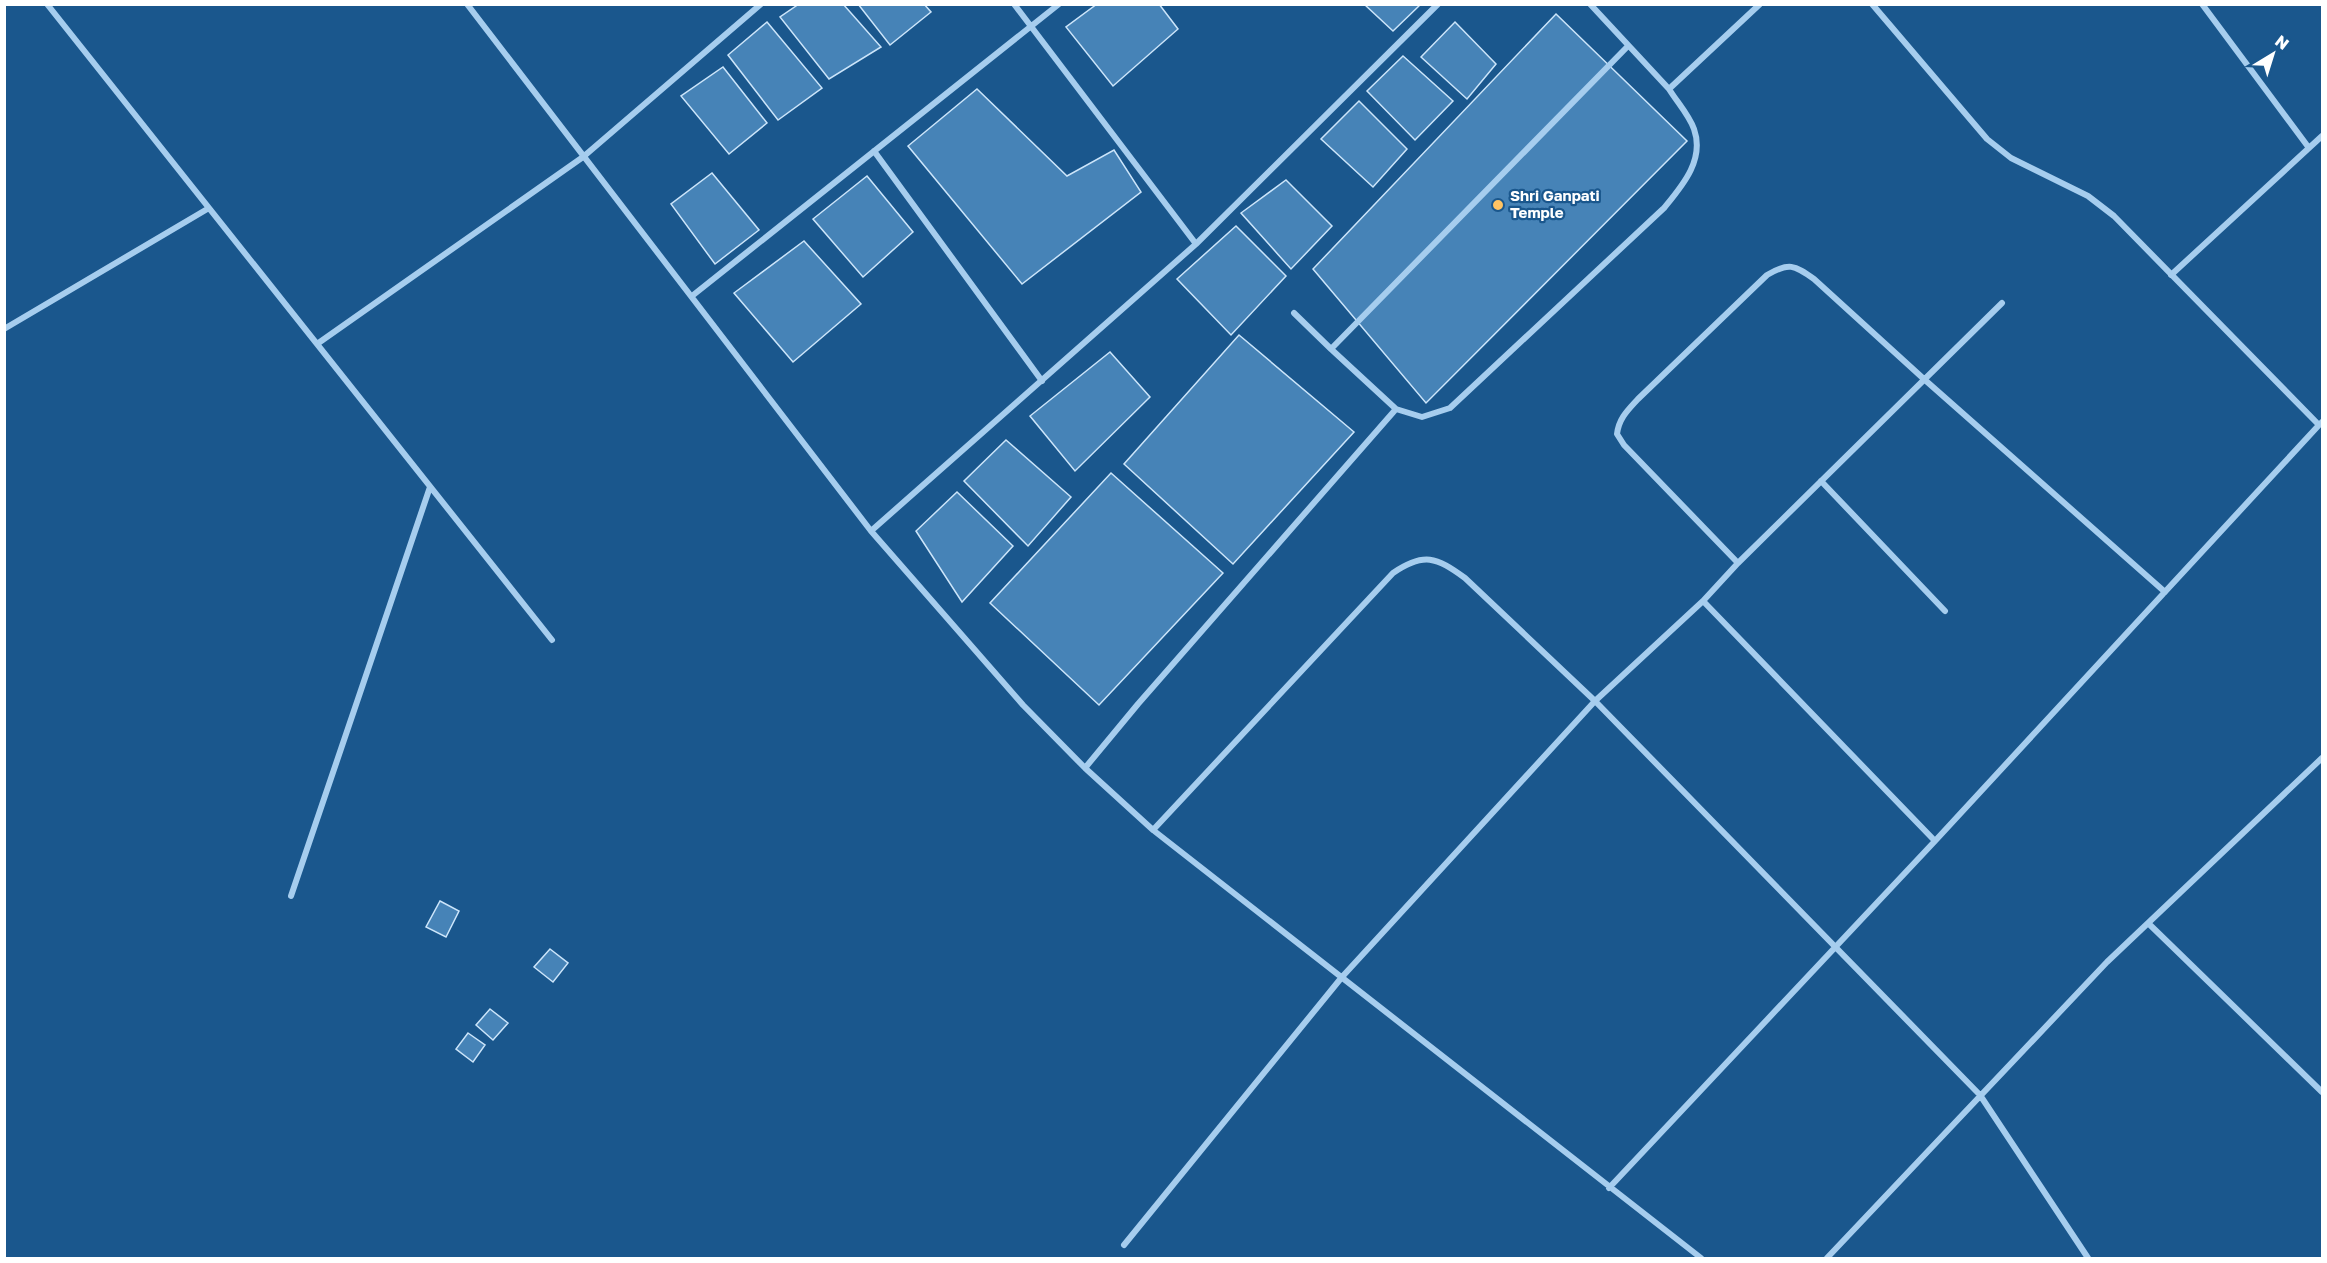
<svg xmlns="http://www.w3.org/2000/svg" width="2327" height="1263" font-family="'Golos Text',sans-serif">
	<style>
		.building { fill: #4683b7; stroke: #cce5fa; stroke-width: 1.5 }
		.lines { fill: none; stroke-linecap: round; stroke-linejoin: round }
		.minor { stroke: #a6cdee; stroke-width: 6 }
		.poi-dot { fill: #ffc363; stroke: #1a578d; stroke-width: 2 }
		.labels { text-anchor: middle; stroke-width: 4.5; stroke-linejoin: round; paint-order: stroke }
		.poi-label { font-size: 15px; font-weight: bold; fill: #fff; stroke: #1a578d; text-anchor: start }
	</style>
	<rect width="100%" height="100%" fill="#1a578d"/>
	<path class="building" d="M799,4H843L881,47L829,79L780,17Z
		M858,4H924L931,12L890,45Z
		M1097,4H1159L1178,29L1113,86L1066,27Z
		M1364,4H1421L1393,31Z
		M1556,14L1687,141L1426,403L1313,269Z
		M767,22L822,88L778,120L728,55Z
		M1455,22L1496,64L1467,99L1421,57Z
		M1403,56L1453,101L1415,140L1367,91Z
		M723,67L767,123L729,154L681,96Z
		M977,89L1067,176L1114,150L1141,192L1022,284L908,146Z
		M1359,101L1407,149L1373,187L1321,139Z
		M712,173L759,230L715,264L671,204Z
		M867,176L913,232L863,277L813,219Z
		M1286,180L1332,226L1291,269L1241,213Z
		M1236,226L1286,276L1231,335L1177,279Z
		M804,241L861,304L793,362L734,293Z
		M1239,335L1354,432L1233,564L1124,464Z
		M1110,352L1150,397L1075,471L1030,416Z
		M1006,440L1071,497L1028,546L964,481Z
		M1111,473L1223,573L1099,705L990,603Z
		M957,492L1013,546L962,602L916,531Z
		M440,901L459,911L446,937L426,927Z
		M550,949L568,963L553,982L534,967Z
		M490,1009L508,1023L493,1040L476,1025Z
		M468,1033L485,1045L473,1062L456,1049Z"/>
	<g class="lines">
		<path class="minor" d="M47,4L552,640
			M467,4L871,531L1196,244L1438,4
			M1014,4L1196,244
			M1590,4L1669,89L1760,4
			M1872,4L1987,139L2011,158L2088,196L2114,216L2319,425L2322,422
			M2202,4L2309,148
			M874,151L1042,381
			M2171,275L2322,136
			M692,296L1059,4
			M1294,313L1331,349L1396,409L1422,417L1450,408L1664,208C1682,186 1705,160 1694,129C1689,115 1677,102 1669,89
			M4,329L209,208
			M317,344L583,157L761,4
			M1331,349L1628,46
			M1821,481L1945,611
			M871,531L1023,705L1085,768L1153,830L1701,1258
			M1738,563L1624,445L1617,434C1619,418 1628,410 1638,399L1767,275C1789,262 1794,265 1814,279L1925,380L2165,592
			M1703,601L1935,841
			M1085,768L1138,704L1396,409
			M1153,830L1393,573C1424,552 1436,557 1465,578L1595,701L1980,1095L2088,1258
			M291,896L430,487
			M2148,923L2322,1092
			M1609,1188L1935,841L2319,425
			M1124,1245L1342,977L1595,701L1703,601L1738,563L2002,303
			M1827,1258L2107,962L2322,758"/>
	</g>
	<circle class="poi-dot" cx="1498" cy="205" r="6"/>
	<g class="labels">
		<g class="poi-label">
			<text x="1510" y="201">Shri Ganpati<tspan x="1510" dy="17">Temple</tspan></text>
		</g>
	</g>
	<rect width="2327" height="1263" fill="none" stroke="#ffffff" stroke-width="12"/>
	<g transform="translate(2273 54) rotate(38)" stroke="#1a578d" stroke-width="4.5" paint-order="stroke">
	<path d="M0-4.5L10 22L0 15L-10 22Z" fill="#ffffff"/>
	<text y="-9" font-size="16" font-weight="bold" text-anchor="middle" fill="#ffffff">N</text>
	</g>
</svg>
